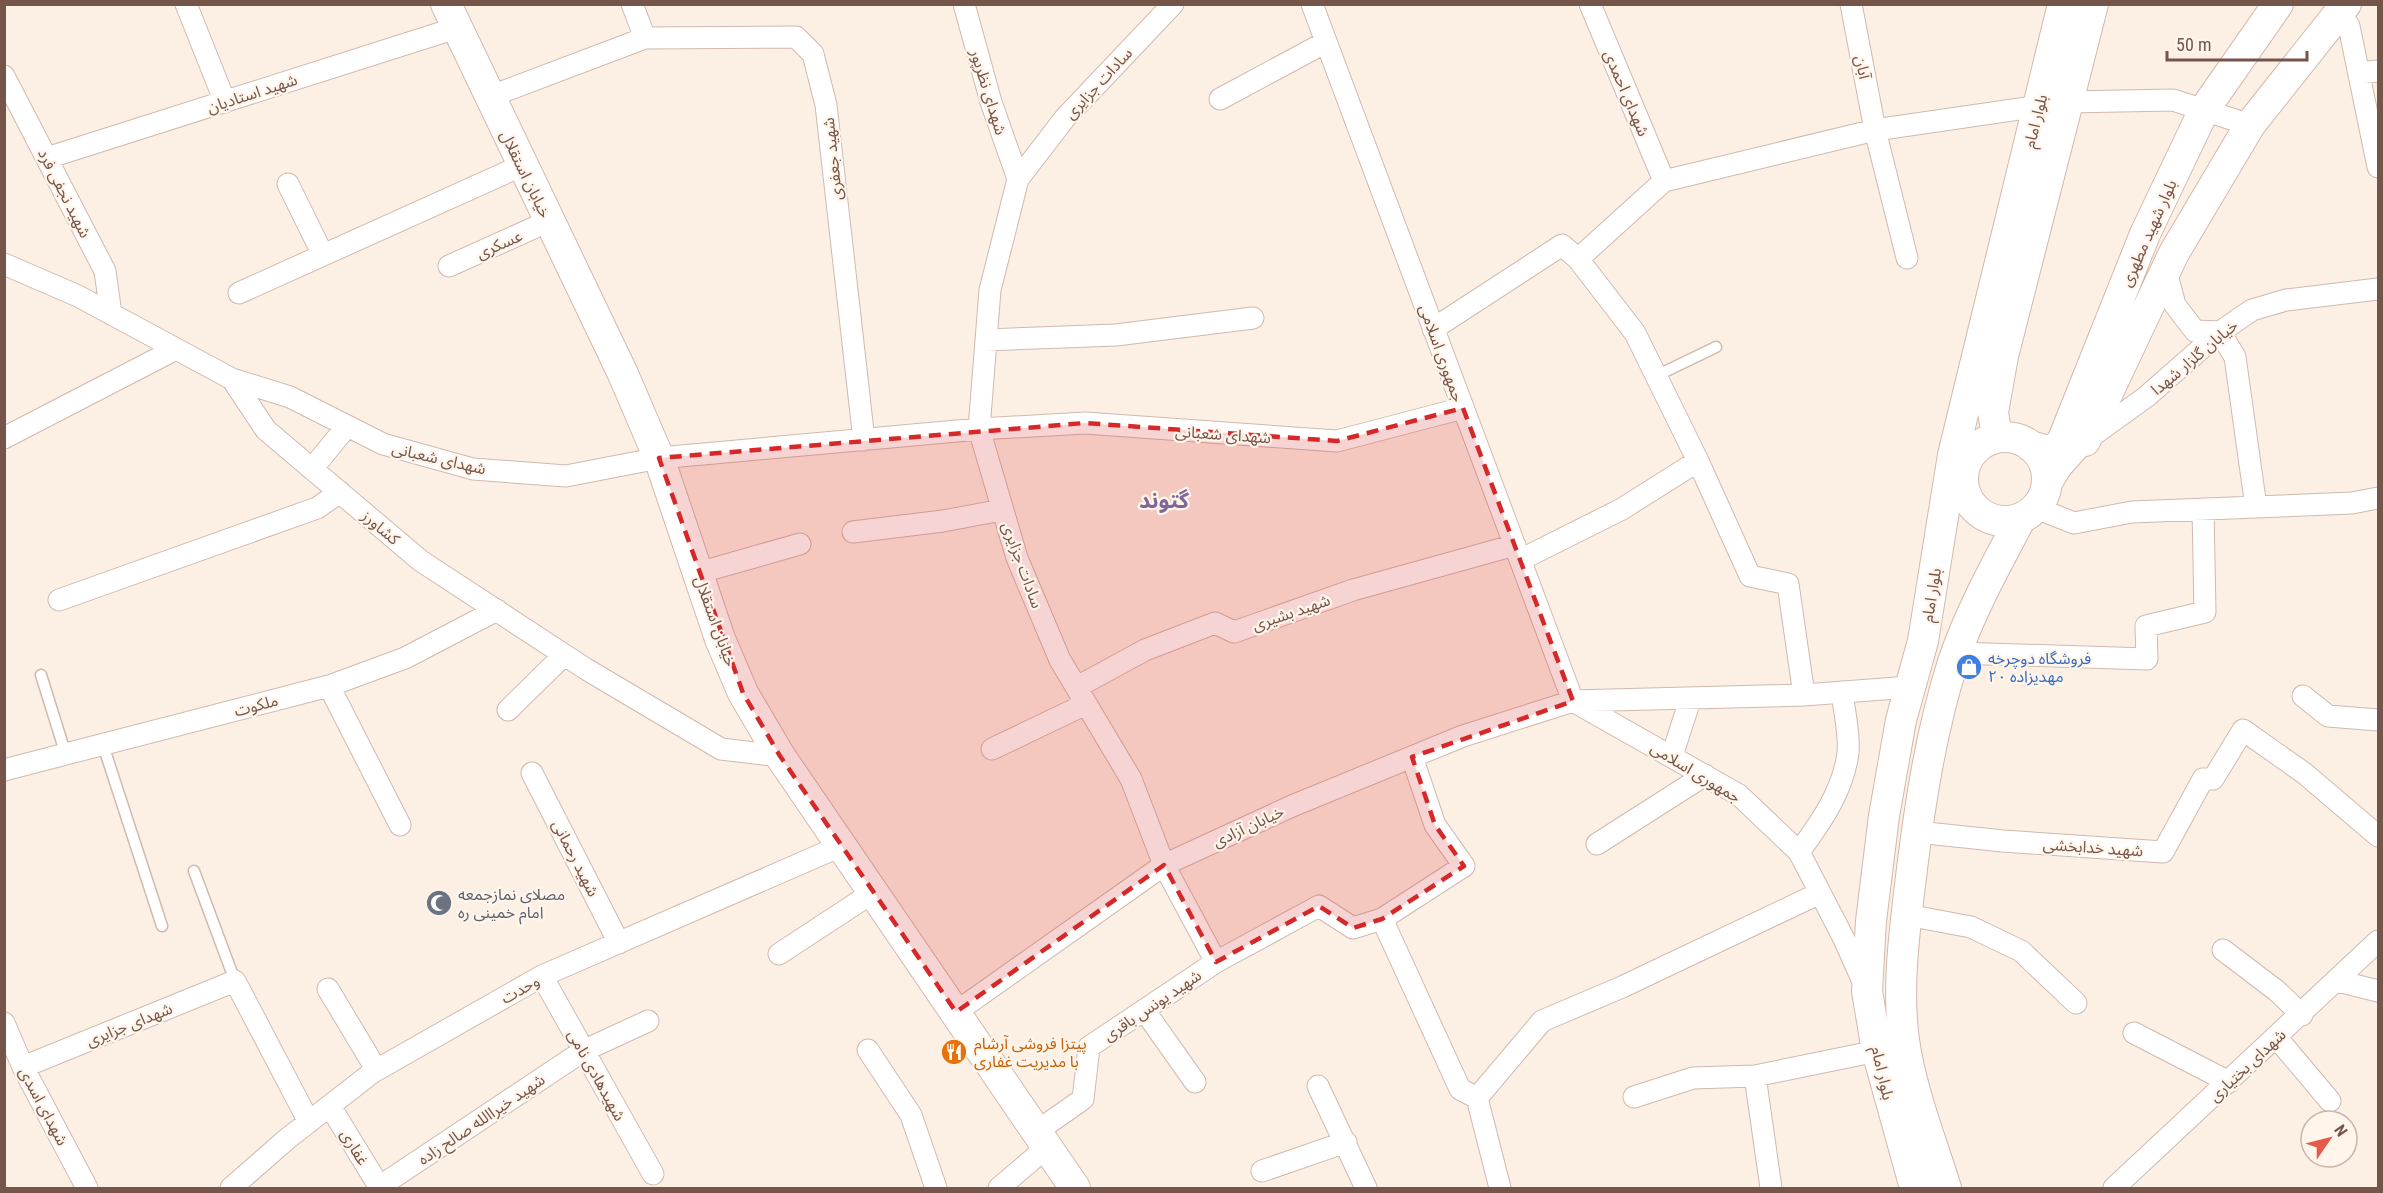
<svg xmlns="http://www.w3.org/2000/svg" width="2383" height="1193" font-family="'Roboto Condensed','Noto Sans Arabic',sans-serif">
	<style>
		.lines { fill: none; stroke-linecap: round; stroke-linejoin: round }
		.lane-casing { stroke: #d0b9ae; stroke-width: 13 }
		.street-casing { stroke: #d0b9ae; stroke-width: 23 }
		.secondary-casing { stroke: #d3b8ab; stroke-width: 32 }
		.lane { stroke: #fff; stroke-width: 10 }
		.street { stroke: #fff; stroke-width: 21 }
		.secondary { stroke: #fff; stroke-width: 30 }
		.marked { fill: #d62828; fill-opacity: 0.2; stroke: #d62828; stroke-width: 4.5; stroke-dasharray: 12 8; stroke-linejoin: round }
		.labels { text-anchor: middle; stroke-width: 4.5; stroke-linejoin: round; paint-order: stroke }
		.street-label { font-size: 16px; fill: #75544a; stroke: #fff5eb }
		.shop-label { font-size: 16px; fill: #366cbe; stroke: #fff5eb; text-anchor: start }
		.worship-label { font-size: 16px; fill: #5b616d; stroke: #fff5eb; text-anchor: start }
		.food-label { font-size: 16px; fill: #c56008; stroke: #fff5eb; text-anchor: start }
		.district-label { font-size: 22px; font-weight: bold; fill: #816698; stroke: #fff5eb }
	</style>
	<rect width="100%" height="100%" fill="#fcf0e5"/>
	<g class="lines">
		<g class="lane-casing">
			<path id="lane" d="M1656,376L1716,347
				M41,675L66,755
				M103,745L162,926
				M194,871L235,981"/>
		</g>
		<g class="street-casing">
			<path id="street" d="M186,4L225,102
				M632,4L645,38
				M964,4L991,102L1018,179
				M1173,4L1065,118L1018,179L990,290L979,429L1017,558L1060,660L1131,779L1164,865L1216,962L1319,906L1353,928L1382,919L1464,866L1435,825L1412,757
				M1312,4L1573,701L1739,795L1799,852L1844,939L1865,986
				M1590,4L1664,181
				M1851,4L1875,130L1907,258
				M2340,12L2349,26L2378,167
				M2359,73L2378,71
				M4,76L105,271L111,314
				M489,97L645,38L796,37L813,54L826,105L864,440
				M1220,99L1326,42
				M47,158L456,28
				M288,184L323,255
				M1578,259L1635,333L1698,461L1750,576L1788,584L1804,695
				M4,264L78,296L232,379L266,430L421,561L586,669L721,749L780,756
				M449,266L549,221
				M2166,271L2175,305L2195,331L2220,332L2235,357L2256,507L2352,503L2378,498
				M239,293L523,165
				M1433,329L1562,245L1578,259L1664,181L1875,130L2068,102L2173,100L2250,125
				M986,340L1116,335L1253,318
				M232,379L290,397L383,444L473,469L566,476L659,458L979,429L1085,423L1337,441L1463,408
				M4,438L176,349
				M312,469L347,426
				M2045,494L2061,468L2085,441L2146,397L2220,332L2252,310L2286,300L2378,289
				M2036,508L2074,523L2132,512L2256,507
				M853,532L943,521L1002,510
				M1520,560L1622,509L1698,461
				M698,573L800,544
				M59,600L317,508L340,492
				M1957,653L2147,659L2146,626L2205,612L2203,509
				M329,686L400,825
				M1077,687L1145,650L1215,623L1234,632L1353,590L1515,545
				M2303,696L2328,716L2378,720
				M508,710L564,655
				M992,749L1086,704
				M1672,756L1690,700
				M4,770L329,686L405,658L497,610
				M532,773L619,943
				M1917,832L2003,841L2163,852L2203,779H2213L2243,730L2304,773L2378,836
				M1597,844L1705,775
				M1799,852C1821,822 1843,791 1848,753C1850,734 1844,711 1842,692
				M1907,915L1971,927L2021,951L2076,1003
				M1382,919L1460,1089L1477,1098L1500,1188
				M2223,950L2277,991L2302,1015
				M779,954L875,891
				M542,976L653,1174
				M2338,981L2378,991
				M328,989L376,1069
				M1144,1010L1195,1082
				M956,1012L1164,865L1292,806L1463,736L1573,701L1804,695L1910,687
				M4,1023L23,1067L87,1188
				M2134,1033L2229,1082
				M2277,1038L2330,1101
				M868,1050L911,1115L936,1188
				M23,1067L235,981L309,1122
				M1318,1086L1366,1188
				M1634,1097L1693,1078L1755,1076
				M1477,1098L1542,1021L1622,987L1820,893
				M330,1106L380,1188
				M1036,1132L1083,1099L1089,1047L1216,962
				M1262,1171L1346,1142
				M379,1187L583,1051L648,1021
				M231,1188L287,1139L373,1072L542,976L843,845
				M999,1188L1047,1147
				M1771,1188L1755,1076L1877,1051
				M2114,1188L2378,941"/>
		</g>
		<g class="secondary-casing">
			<path id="secondary" d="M446,4L623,374L659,458L720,639L743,693L780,756L1075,1188
				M1997,437L1993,412L2003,356L2093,4
				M1963 479a42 42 0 1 1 84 0a42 42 0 1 1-84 0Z
				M2085,441L2174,253L2250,125L2346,4
				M2030,446L2051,452L2062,442L2145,234L2204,110L2278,4
				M1915,1188L1877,1051L1867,991L1871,921L1884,816L1901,720L1923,641L1953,455L2063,4
				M1946,1188C1931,1140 1911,1090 1904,1040C1897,989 1904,936 1910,885C1919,810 1930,734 1953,662C1970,612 1996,565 2021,518"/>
		</g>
		<use href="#lane" class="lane"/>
		<use href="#street" class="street"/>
		<use href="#secondary" class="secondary"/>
	</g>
	<path class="marked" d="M1463,408L1573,701L1412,757L1435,825L1464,866L1382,919L1353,928L1319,906L1216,962L1164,865L956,1012L780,756L743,693L659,458L1085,423L1337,441Z"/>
	<defs>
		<g id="shop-disc" transform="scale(1.35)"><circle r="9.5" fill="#3f7fe0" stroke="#fff5eb"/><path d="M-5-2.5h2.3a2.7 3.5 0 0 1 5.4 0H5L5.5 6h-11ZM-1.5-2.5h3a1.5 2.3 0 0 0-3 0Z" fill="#fff"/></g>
		<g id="mosque-disc" transform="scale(1.35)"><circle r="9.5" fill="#6b7280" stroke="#fff5eb"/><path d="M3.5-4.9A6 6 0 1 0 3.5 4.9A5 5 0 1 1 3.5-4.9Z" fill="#fff"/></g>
		<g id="restaurant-disc" transform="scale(1.35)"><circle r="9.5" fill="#e8710a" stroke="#fff5eb"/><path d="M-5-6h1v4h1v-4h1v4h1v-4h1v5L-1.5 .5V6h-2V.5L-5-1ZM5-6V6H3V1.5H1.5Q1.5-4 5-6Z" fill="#fff"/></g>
	</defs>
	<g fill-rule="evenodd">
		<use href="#shop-disc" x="1969" y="667"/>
		<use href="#mosque-disc" x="439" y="903"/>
		<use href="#restaurant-disc" x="954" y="1052"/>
	</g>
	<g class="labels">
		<g class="street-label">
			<text transform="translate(1863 67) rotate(78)" y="6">آبان</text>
			<text transform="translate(1098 83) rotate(-47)" y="6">سادات جزایری</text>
			<text transform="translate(989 92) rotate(73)" y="6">شهدای نظرپور</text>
			<text transform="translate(252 93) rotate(-18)" y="6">شهید استادیان</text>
			<text transform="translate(1627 93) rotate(67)" y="6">شهدای احمدی</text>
			<text transform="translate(2035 121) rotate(-76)" y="6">بلوار امام</text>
			<text transform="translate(832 159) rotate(-96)" y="6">شهید جعفری</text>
			<text transform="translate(526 174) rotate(64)" y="6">خیابان استقلال</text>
			<text transform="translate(65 193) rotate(63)" y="6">شهید نجفی فرد</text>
			<text transform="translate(2148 233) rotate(-66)" y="6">بلوار شهید مطهری</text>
			<text transform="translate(499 244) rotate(-24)" y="6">عسکری</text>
			<text transform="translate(1442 353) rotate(70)" y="6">جمهوری اسلامی</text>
			<text transform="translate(2194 357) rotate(-40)" y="6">خیابان گلزار شهدا</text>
			<text transform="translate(1223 434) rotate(4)" y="6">شهدای شعبانی</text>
			<text transform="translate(439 458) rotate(13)" y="6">شهدای شعبانی</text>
			<text transform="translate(381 527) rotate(40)" y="6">کشاورز</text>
			<text transform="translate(1023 565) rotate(70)" y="6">سادات جزایری</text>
			<text transform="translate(1931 595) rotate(-81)" y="6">بلوار امام</text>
			<text transform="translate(1291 612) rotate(-19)" y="6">شهید بشیری</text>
			<text transform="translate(716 621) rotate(70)" y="6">خیابان استقلال</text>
			<text transform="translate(256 705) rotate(-15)" y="6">ملکوت</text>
			<text transform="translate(1696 772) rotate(31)" y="6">جمهوری اسلامی</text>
			<text transform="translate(1248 826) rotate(-25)" y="6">خیابان آزادی</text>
			<text transform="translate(2093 847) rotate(4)" y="6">شهید خدابخشی</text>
			<text transform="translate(576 858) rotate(63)" y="6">شهید رحمانی</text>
			<text transform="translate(520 989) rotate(-29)" y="6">وحدت</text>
			<text transform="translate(1152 1005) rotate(-34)" y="6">شهید یونس باقری</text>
			<text transform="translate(129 1024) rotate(-22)" y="6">شهدای جزایری</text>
			<text transform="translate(2247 1065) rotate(-43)" y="6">شهدای بختیاری</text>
			<text transform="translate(1883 1073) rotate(77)" y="6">بلوار امام</text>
			<text transform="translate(597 1075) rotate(61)" y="6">شهیدهادی نامی</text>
			<text transform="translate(44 1106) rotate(62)" y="6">شهدای اسدی</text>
			<text transform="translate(481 1119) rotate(-34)" y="6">شهید خیراالله صالح زاده</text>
			<text transform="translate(355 1147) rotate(59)" y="6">غفاری</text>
		</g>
		<g class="shop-label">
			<text x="1988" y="664">فروشگاه دوچرخه<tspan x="1988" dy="18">۲۰ مهدیزاده</tspan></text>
		</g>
		<g class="worship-label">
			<text x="458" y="900">مصلای نمازجمعه<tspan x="458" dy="18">امام خمینی ره</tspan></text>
		</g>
		<g class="food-label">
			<text x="974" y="1049">پیتزا فروشی آرشام<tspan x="974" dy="18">با مدیریت غفاری</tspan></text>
		</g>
		<g class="district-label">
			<text x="1164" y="508">گتوند</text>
		</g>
	</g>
	<rect width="2383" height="1193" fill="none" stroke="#75544a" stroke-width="12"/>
	<g transform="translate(2329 1139) rotate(55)"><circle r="28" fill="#fff5eb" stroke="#c8b5ab" stroke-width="1.5"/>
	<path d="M0-4.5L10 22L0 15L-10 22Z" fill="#e55a4b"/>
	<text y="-9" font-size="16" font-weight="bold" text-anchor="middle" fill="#75544a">N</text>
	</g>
	<path d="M2167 51v9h140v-9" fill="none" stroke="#75544a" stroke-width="3"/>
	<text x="2176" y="51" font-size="18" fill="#75544a" stroke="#fff5eb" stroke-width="4.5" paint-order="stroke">50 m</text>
</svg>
